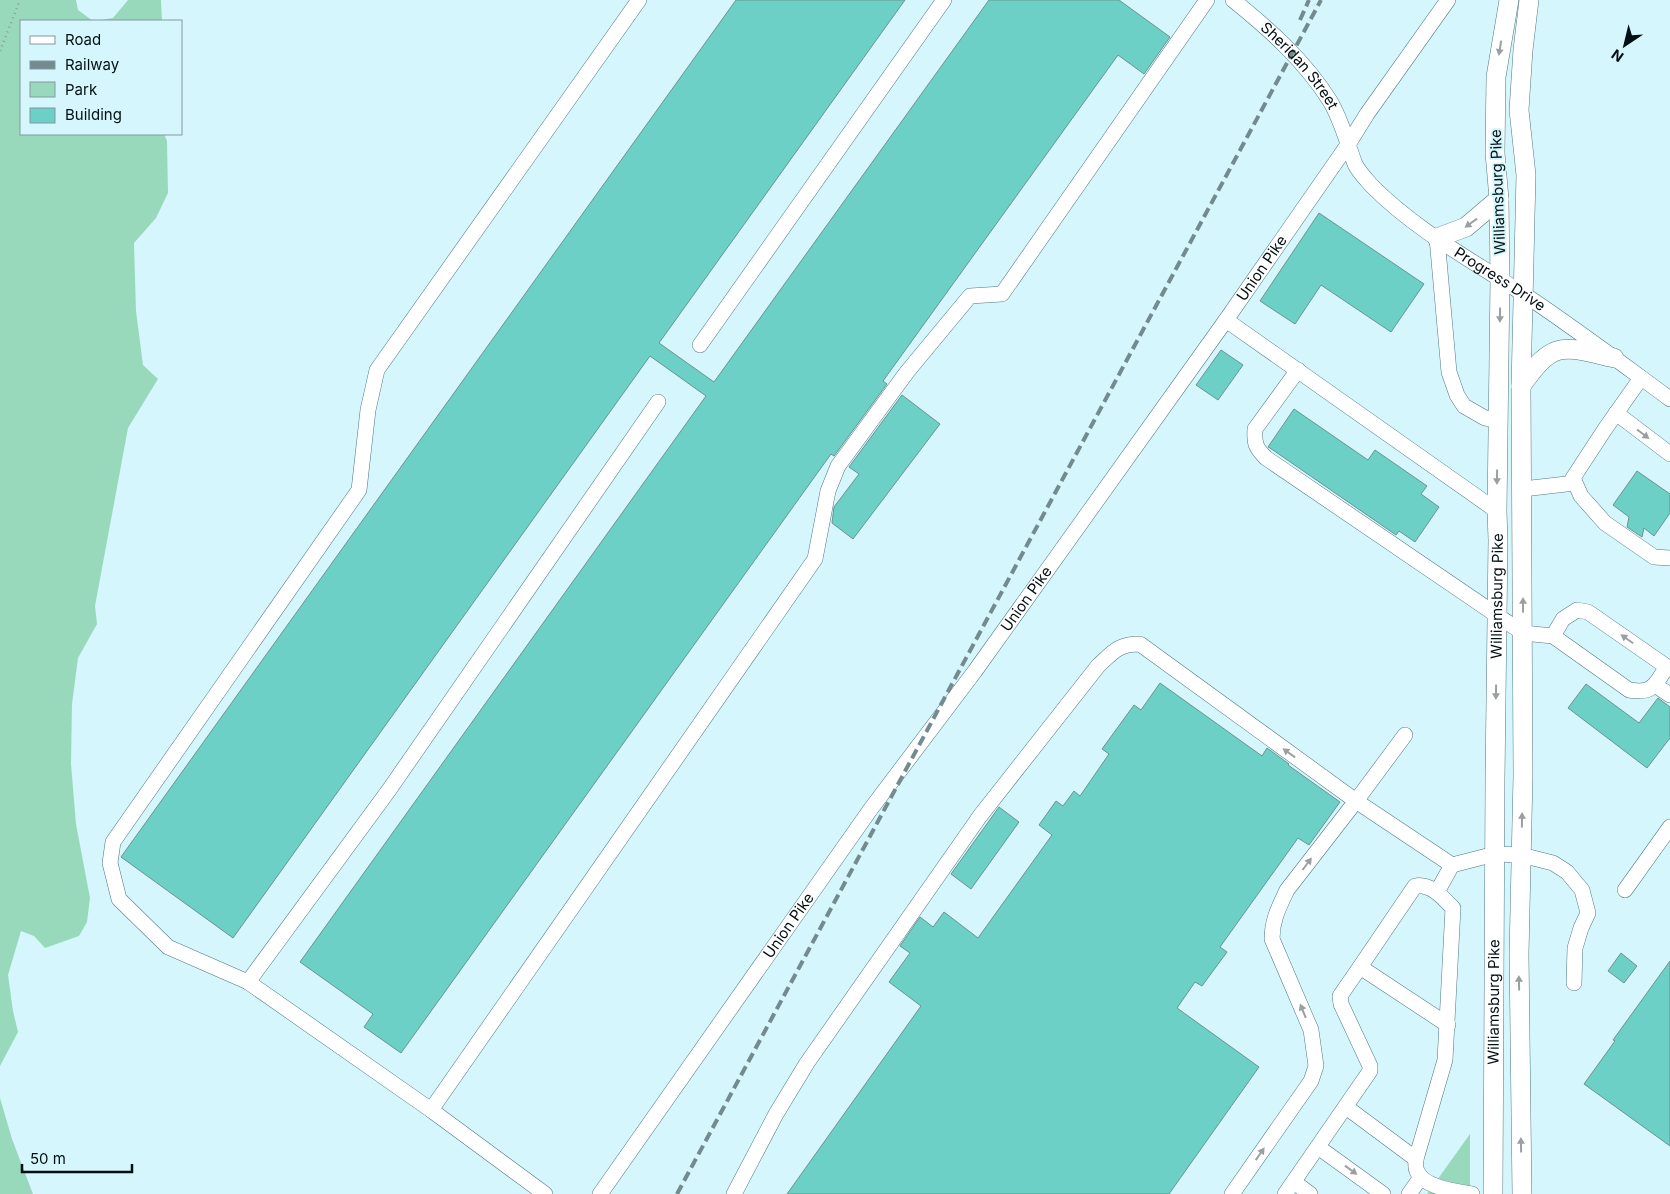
<svg xmlns="http://www.w3.org/2000/svg" width="1670" height="1194" font-family="Inter,sans-serif">
	<style>
		.green { fill: #99d9bb }
		.building { fill: #6dd0c7; stroke: #6b938f }
		.lines { fill: none; stroke-linecap: round; stroke-linejoin: round }
		.minor-casing { stroke: #51787f; stroke-width: 16 }
		.major-casing { stroke: #51787f; stroke-width: 20 }
		.path { stroke: #859fa4; stroke-width: 2.5; stroke-dasharray: 1 4; stroke-linecap: butt }
		.minor { stroke: #fff; stroke-width: 15 }
		.major { stroke: #fff; stroke-width: 19 }
		.rail { stroke: #738a8f; stroke-width: 4; stroke-dasharray: 10 5; stroke-linecap: butt }
		.oneway { fill: #9a9fa0 }
		.labels { text-anchor: middle; stroke-width: 4; stroke-linejoin: round; paint-order: stroke }
		.street-label { font-size: 15px; fill: #020f12; stroke: #d5f6fd }
	</style>
	<rect width="100%" height="100%" fill="#d5f6fd"/>
	<path class="green" d="M0,0H76L78,10L93,21H21V134H164L167,141L168,193L156,218L134,243L136,311L143,365L158,379L128,428L95,606L97,624L78,658L72,704L71,764L76,824L90,898L87,922L79,936L45,948L34,936L21,931L8,975L13,1011L18,1032L0,1066Z
		M128,0H161L162,21H95L113,18Z
		M0,1098L12,1139L33,1194H0Z
		M1470,1134V1194H1427Z"/>
	<path class="building" d="M736,0H905L659,343L714,382L989,0H1119L1170,37L1144,74L1118,55L883,381L887,384L834,456L831,454L401,1053L364,1027L373,1014L300,962L706,396L650,356L233,938L121,857Z
		M1319,213L1424,284L1391,332L1321,285L1295,324L1260,301Z
		M1221,350L1243,365L1218,400L1196,385Z
		M902,395L940,424L853,539L832,523L834,507L859,474L849,467Z
		M1294,409L1368,460L1375,450L1427,486L1421,494L1439,507L1415,542L1399,531L1396,535L1270,448L1268,447Z
		M1637,471L1670,494V513L1654,536L1644,528L1642,537L1627,527L1629,517L1613,505Z
		M1160,683L1262,756L1267,748L1289,764L1288,765L1340,802L1309,845L1298,838L1220,947L1227,952L1202,986L1195,982L1177,1008L1259,1067L1169,1194H787L921,1006L889,982L910,953L900,946L920,917L933,927L944,912L978,938L1052,835L1039,825L1056,801L1063,806L1074,791L1080,796L1109,754L1102,749L1134,705L1141,710Z
		M1586,684L1639,723L1658,698L1670,707V738L1647,768L1568,708Z
		M999,807L1019,822L971,889L951,874Z
		M1621,953L1637,966L1624,983L1608,971Z
		M1670,961V1146L1584,1084L1615,1041L1613,1040Z"/>
	<g class="lines">
		<g class="minor-casing">
			<g id="minor">
				<path d="M639,0L377,370L368,410L359,490L113,842L110,863L119,899L168,947L248,982L431,1110L815,559L828,491L838,466L907,372L970,296L1002,294L1207,0"/>
				<path id="s1" d="M1233,0C1269,29 1305,61 1330,101C1342,121 1347,143 1355,164C1358,171 1366,179 1371,185C1414,229 1471,260 1522,293C1572,326 1621,363 1670,399"/>
				<path d="M1437,238L1449,372L1457,395L1464,406L1485,418L1498,420"/>
				<path d="M1226,320L1497,511"/>
				<path d="M700,345L944,0"/>
				<path d="M1298,370L1255,429C1254,444 1256,448 1266,458L1523,633L1553,636L1629,690C1654,694 1654,685 1667,667"/>
				<path d="M1641,378L1605,429L1573,478L1581,496L1605,523L1654,557L1670,558"/>
				<path d="M1616,413L1670,454"/>
				<path d="M1523,489L1575,483"/>
				<path d="M1553,636L1563,619L1577,610L1588,612L1670,669"/>
				<path d="M1655,685L1670,695"/>
				<path d="M1405,735L1356,801L1452,865"/>
				<path d="M1625,890L1670,827"/>
				<path d="M1437,892L1452,865L1495,854L1521,855L1553,863L1567,872L1582,890L1588,913L1581,928L1575,948L1574,983"/>
				<path d="M1360,967L1415,886C1431,883 1443,898 1453,908L1445,1060L1416,1159C1416,1162 1415,1168 1417,1171C1423,1187 1457,1192 1472,1194"/>
				<path d="M248,982L389,790L658,402"/>
				<path d="M1346,1107L1416,1159"/>
				<path d="M431,1110L545,1194"/>
				<path d="M1318,1147L1383,1194"/>
				<path d="M1294,1182L1310,1194"/>
				<path id="s2" d="M600,1194L870,810L975,671L1226,320L1349,143L1367,114L1448,0"/>
				<path d="M734,1194L776,1114L807,1063L980,816L1098,666C1113,652 1118,644 1140,644L1356,801L1287,890C1279,907 1272,920 1272,939L1311,1030L1316,1066L1311,1081L1232,1194"/>
				<path d="M1285,1194L1370,1071V1066L1341,1004L1340,996L1360,967L1448,1025"/>
				<path d="M1409,1194L1421,1177"/>
			</g>
		</g>
		<g class="major-casing">
			<g id="major">
				<path d="M1437,238L1466,227L1499,199"/>
				<path d="M1521,386C1554,339 1562,346 1614,358"/>
				<path id="s3" d="M1493,1194L1495,780L1498,540L1497,511L1500,279L1499,199L1495,153L1496,77L1509,0"/>
				<path d="M1522,1194L1519,954L1523,776L1521,386L1526,175L1519,110L1523,50L1529,0"/>
			</g>
		</g>
		<path class="path" d="M0,51L20,0"/>
		<use href="#minor" class="minor"/>
		<use href="#major" class="major"/>
		<path class="rail" d="M1300,20L1309,0
			M677,1194L1321,0"/>
	</g>
	<defs><path id="oneway-solid" d="M-6-.8H1V-3.2L6.5 0L1 3.2V.8H-6Z" transform="scale(1.25)"/></defs>
	<g class="oneway">
		<use href="#oneway-solid" transform="translate(1500 48) rotate(99)"/>
		<use href="#oneway-solid" transform="translate(1471 223) rotate(144)"/>
		<use href="#oneway-solid" transform="translate(1500 315) rotate(91)"/>
		<use href="#oneway-solid" transform="translate(1643 434) rotate(37)"/>
		<use href="#oneway-solid" transform="translate(1497 477) rotate(91)"/>
		<use href="#oneway-solid" transform="translate(1523 605) rotate(-90)"/>
		<use href="#oneway-solid" transform="translate(1627 639) rotate(-145)"/>
		<use href="#oneway-solid" transform="translate(1496 692) rotate(91)"/>
		<use href="#oneway-solid" transform="translate(1289 753) rotate(-144)"/>
		<use href="#oneway-solid" transform="translate(1522 820) rotate(-89)"/>
		<use href="#oneway-solid" transform="translate(1307 864) rotate(-53)"/>
		<use href="#oneway-solid" transform="translate(1519 983) rotate(-91)"/>
		<use href="#oneway-solid" transform="translate(1303 1011) rotate(-112)"/>
		<use href="#oneway-solid" transform="translate(1521 1145) rotate(-91)"/>
		<use href="#oneway-solid" transform="translate(1260 1154) rotate(-55)"/>
		<use href="#oneway-solid" transform="translate(1351 1170) rotate(36)"/>
	</g>
	<g class="labels">
		<g class="street-label">
			<text dy="5" stroke="none"><textPath href="#s1" startOffset="94">Sheridan Street</textPath></text>
			<text transform="translate(1498 192) rotate(-92)" y="5">Williamsburg Pike</text>
			<text dy="5" stroke="none"><textPath href="#s2" startOffset="1138">Union Pike</textPath></text>
			<text dy="5" stroke="none"><textPath href="#s1" startOffset="395">Progress Drive</textPath></text>
			<text dy="5" stroke="none"><textPath href="#s3" startOffset="598">Williamsburg Pike</textPath></text>
			<text dy="5" stroke="none"><textPath href="#s2" startOffset="732">Union Pike</textPath></text>
			<text dy="5" stroke="none"><textPath href="#s2" startOffset="328">Union Pike</textPath></text>
			<text dy="5" stroke="none"><textPath href="#s3" startOffset="192">Williamsburg Pike</textPath></text>
		</g>
	</g>
	<rect x="20" y="20" width="162" height="115" fill="#d5f6fd" stroke="#819a9f"/>
	<rect x="30" y="36" width="25" height="8" fill="#ffffff" stroke="#819a9f"/>
	<text x="65" y="45" font-size="15" fill="#020f12">Road</text>
	<rect x="30" y="61" width="25" height="8" fill="#738a8f" stroke="#819a9f"/>
	<text x="65" y="70" font-size="15" fill="#020f12">Railway</text>
	<rect x="30" y="82" width="25" height="15" fill="#99d9bb" stroke="#819a9f"/>
	<text x="65" y="95" font-size="15" fill="#020f12">Park</text>
	<rect x="30" y="108" width="25" height="15" fill="#6dd0c7" stroke="#819a9f"/>
	<text x="65" y="120" font-size="15" fill="#020f12">Building</text>
	<g transform="translate(1625 45) rotate(215)" stroke="#d5f6fd" stroke-width="4" paint-order="stroke">
	<path d="M0-4L9 19L0 12L-9 19Z" fill="#020f12"/>
	<text y="-8" font-size="14" font-weight="bold" text-anchor="middle" fill="#020f12">N</text>
	</g>
	<path d="M22 1164v8h110v-8" fill="none" stroke="#020f12" stroke-width="2.5"/>
	<text x="30" y="1164" font-size="15" fill="#020f12" stroke="#d5f6fd" stroke-width="4" paint-order="stroke">50 m</text>
</svg>
